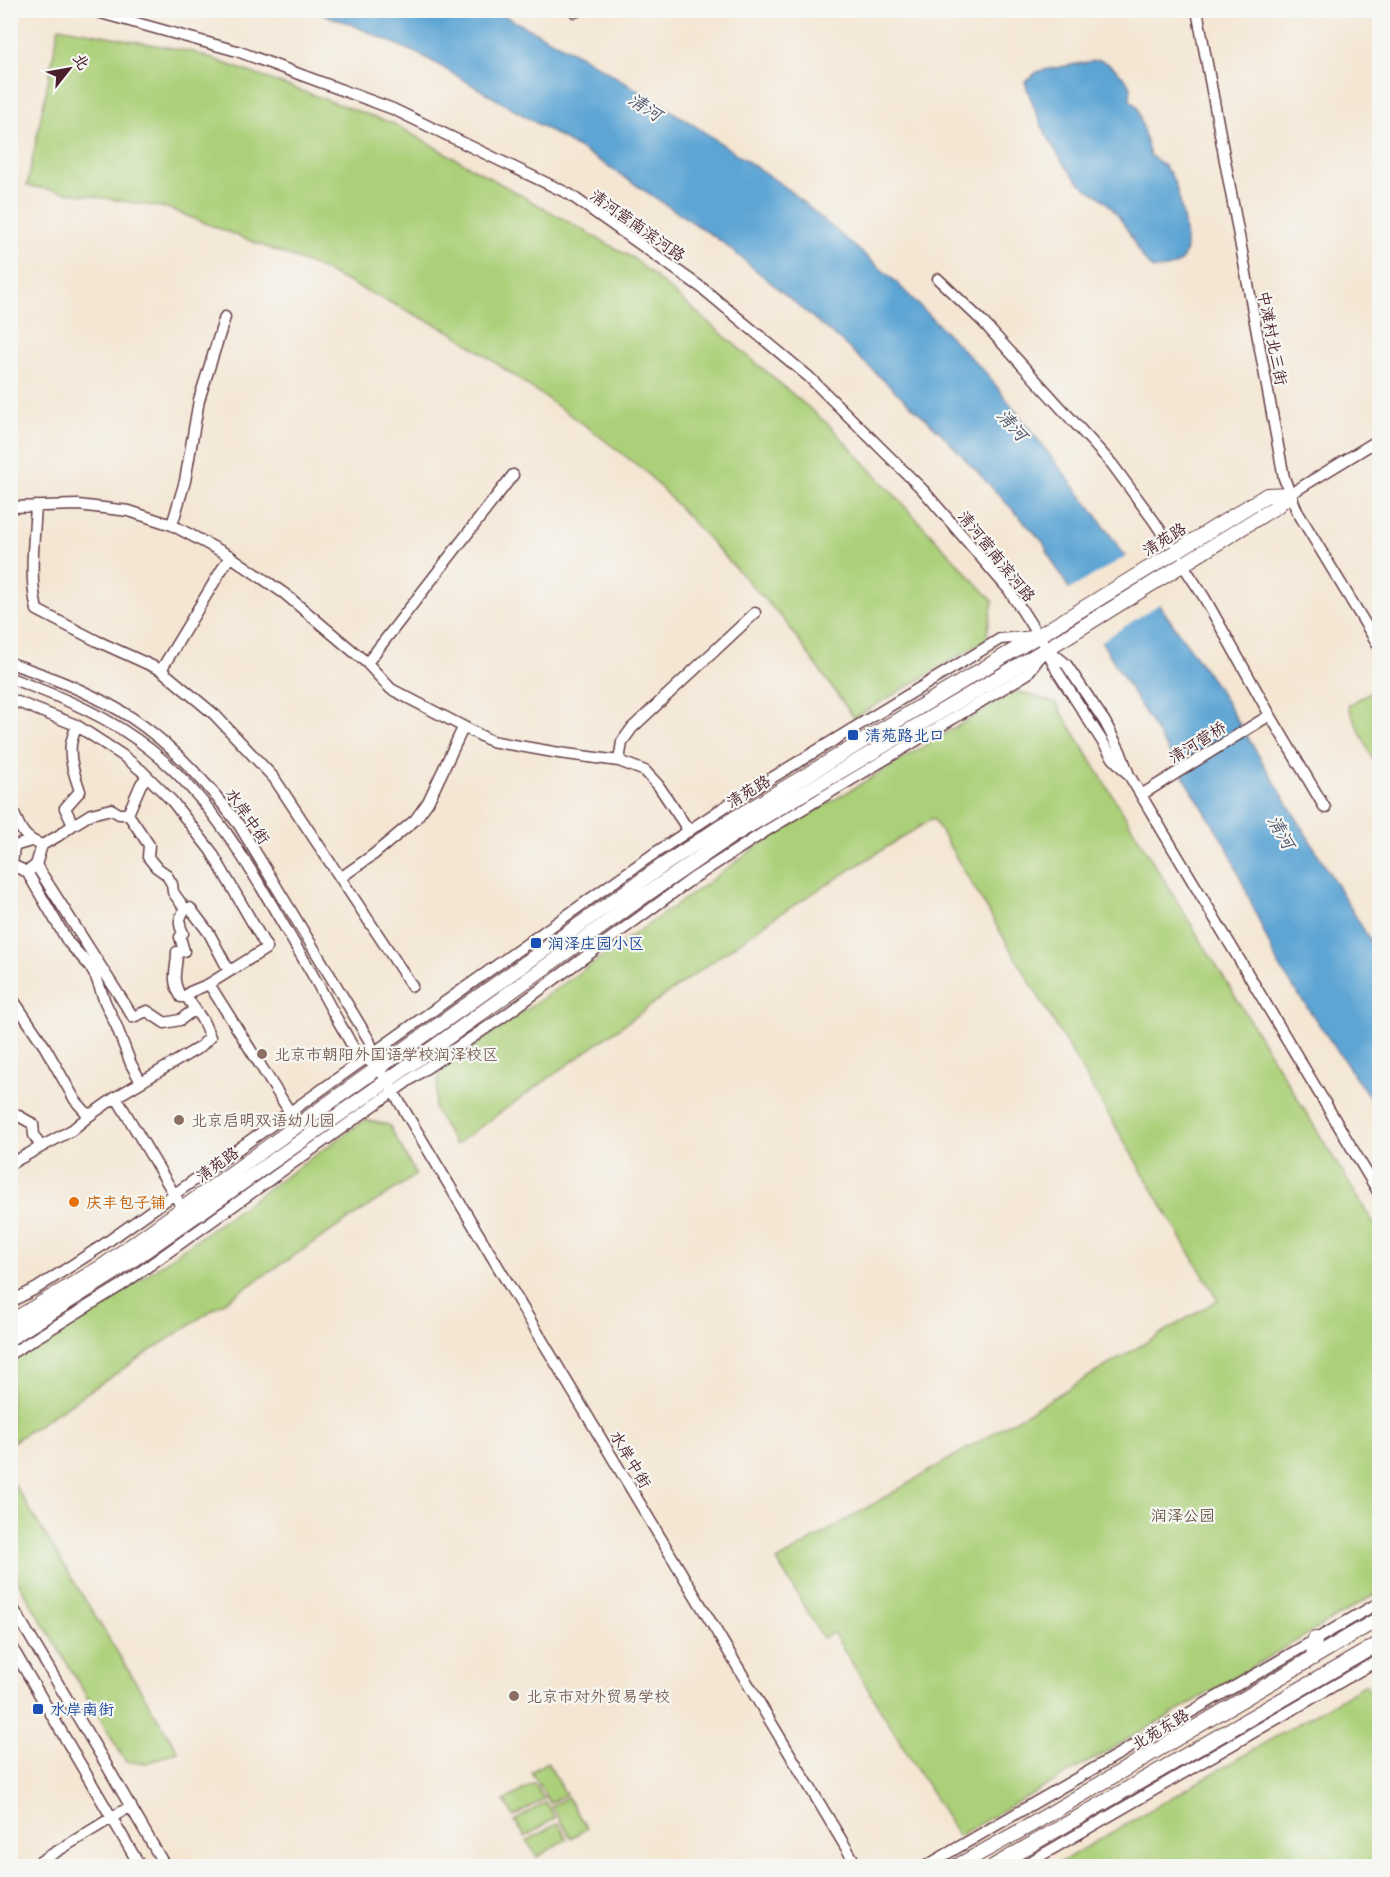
<svg xmlns="http://www.w3.org/2000/svg" width="1390" height="1877" font-family="Pangolin,'LXGW WenKai TC',sans-serif">
	<style>
		.green { fill: #acd079; stroke: #7b7852; stroke-width: 1.5 }
		.water { fill: #5da5d4; stroke: #546280; stroke-width: 1.5 }
		.pier { fill: #f4e6d3 }
		.lines { fill: none; stroke-linecap: round; stroke-linejoin: round }
		.minor-casing { stroke: #643d44; stroke-width: 13 }
		.major-casing { stroke: #643d44; stroke-width: 16 }
		.minor { stroke: #fff; stroke-width: 10 }
		.major { stroke: #fff; stroke-width: 14 }
		.major-bridge-casing { stroke: #643d44; stroke-width: 16; stroke-linecap: butt }
		.major-bridge { stroke: #fff; stroke-width: 14 }
		.transit-dot { fill: #1a4fb4; stroke: #f6f6f2; stroke-width: 2 }
		.education-dot { fill: #8d6e63; stroke: #f6f6f2; stroke-width: 2 }
		.food-dot { fill: #e8710a; stroke: #f6f6f2; stroke-width: 2 }
		.labels { text-anchor: middle; stroke-width: 4.5; stroke-linejoin: round; paint-order: stroke }
		.street-label { font-size: 16px; fill: #4a1f2b; stroke: #f6f6f2 }
		.transit-label { font-size: 16px; fill: #164399; stroke: #f6f6f2; text-anchor: start }
		.education-label { font-size: 16px; fill: #785e54; stroke: #f6f6f2; text-anchor: start }
		.food-label { font-size: 16px; fill: #c56008; stroke: #f6f6f2; text-anchor: start }
		.park-label { font-size: 16px; fill: #675442; stroke: #f6f6f2 }
		.water-label { font-size: 18px; font-style: italic; fill: #52556f; stroke: #f6f6f2 }
	</style>
	<rect width="100%" height="100%" fill="#f6f6f2"/>
	<filter id="ink" filterUnits="userSpaceOnUse"><feTurbulence type="fractalNoise" baseFrequency=".0167" numOctaves="2"/><feDisplacementMap in="SourceGraphic" scale="12" xChannelSelector="R" yChannelSelector="G"/><feConvolveMatrix kernelMatrix="1 2 1 2 8 2 1 2 1" color-interpolation-filters="sRGB"/></filter>
	<filter id="wash" filterUnits="userSpaceOnUse"><feTurbulence type="fractalNoise" baseFrequency=".008" numOctaves="4" result="noise"/><feDisplacementMap in="SourceGraphic" scale="24" xChannelSelector="R" yChannelSelector="G"/><feGaussianBlur stdDeviation="1.35" result="paint"/><feColorMatrix in="noise" values="0 0 0 0 0 0 0 0 0 0 0 0 0 0 0 0 0 1.4 0 .05"/><feComposite in="paint" operator="in"/></filter>
	<g filter="url(#wash)">
		<rect width="100%" height="100%" fill="#f4e6d3"/>
		<path class="green" d="M59,27L193,52L394,124L633,258L830,426L993,601L986,640L854,718L784,620L646,472L586,426L453,333L317,267L167,208L27,186Z
			M1379,686V773L1348,706Z
			M1016,691L1056,703L1379,1232V1592L1169,1716L958,1836L833,1632L823,1638L777,1561L1218,1300L933,818L775,917L455,1145L434,1108L440,1070L706,884L759,845Z
			M365,1120L389,1125L416,1175L11,1443V1361L107,1303Z
			M10,1479H11L178,1751L148,1763L126,1762L11,1570Z
			M1366,1684L1379,1707V1866H1054Z
			M547,1762L566,1794L550,1803L531,1772Z
			M534,1783L544,1799L514,1817L504,1801Z
			M567,1797L587,1828L571,1838L551,1806Z
			M546,1802L555,1818L525,1837L515,1821Z
			M558,1823L567,1839L537,1857L527,1841Z"/>
		<path class="water" d="M313,11H495L585,58L686,120L784,186L895,281L986,373L1094,512L1219,690L1379,955V1111L1278,965L1228,849L1051,559L1043,542L940,432L843,343L721,241L597,159L425,57L348,23Z
			M1099,60C1114,64 1122,75 1131,87L1130,100L1137,106L1150,156C1159,160 1169,170 1173,179C1179,191 1189,242 1185,253C1180,268 1166,269 1153,269C1137,255 1135,240 1123,223C1117,214 1108,203 1099,196C1093,191 1085,189 1080,183C1053,155 1037,119 1025,82L1037,72L1049,69Z"/>
		<path class="pier" d="M1128,555L1161,603L1099,643L1067,591Z"/>
	</g>
	<g filter="url(#ink)">
		<g class="lines">
			<g class="minor-casing">
				<path id="minor" d="M90,10L237,51L393,109L569,194L702,288L809,377L923,490L1009,590L1046,648L1057,671L1113,758L1129,775
					M1197,10L1284,478L1297,511L1380,648
					M575,12L580,10
					M938,279L982,321L1112,464L1154,521L1204,597L1270,715L1325,808
					M1290,494L1380,439
					M36,506C34,542 29,576 37,610L97,641L161,670L215,715L274,778L412,986
					M10,507L78,505L129,511L172,525L230,556L285,594L367,663L391,689L491,741L559,753L619,761L645,771L658,785L689,831
					M172,525L185,481L199,400L225,317
					M1050,651L1066,664L1105,722L1120,751L1129,775L1380,1195
					M10,663C52,677 95,694 132,718C174,746 209,785 239,825L369,1040L379,1068L857,1866
					M367,663L513,475
					M161,670L230,556
					M10,678C61,697 109,716 152,751C220,806 260,886 304,960C318,983 330,1008 344,1031C348,1037 351,1046 356,1051C360,1055 366,1058 370,1062
					M10,699L76,725L122,755L142,771L172,801L211,851L267,948L209,984L293,1117
					M619,761L622,742L632,728L755,613
					M1141,795L1270,715
					M10,805C20,824 19,837 42,845L58,836L73,825L65,808L80,791C75,776 69,760 71,744C72,738 75,732 76,725
					M128,814L141,784L147,777
					M73,825L91,814L111,809L119,814H128L149,845L148,857L156,867L166,874L172,884L173,892L185,909C179,918 178,923 183,933L180,937L184,951L177,952C177,971 170,978 181,997L186,996
					M12,865L14,846L31,841
					M36,865L133,1017L147,1011L165,1023L180,1020L195,1009
					M10,867L12,865L27,872L36,865L42,845
					M27,872L68,942L89,965L96,977L105,1002L116,1025L131,1064L141,1082
					M340,878L373,855L415,820L428,802L463,728
					M185,909L190,908L209,933L229,971
					M10,995L45,1047L75,1100L89,1116
					M116,1097L183,1209
					M10,1111L33,1124L34,1135L41,1147
					M10,1164L72,1130L89,1116L116,1097L200,1047L210,1037L203,1021L186,996L190,992L209,984
					M10,1302L37,1288L100,1247L652,855L729,804L1000,639L1035,636
					M10,1354L122,1285L425,1069L504,1016L692,879L766,831L1027,674L1043,653
					M10,1603L107,1766L165,1866
					M10,1644L140,1866
					M33,1866L131,1806
					M926,1866L1380,1602
					M1023,1866L1380,1659"/>
			</g>
			<g class="major-casing">
				<path id="major" d="M1175,552L1267,495L1290,494
					M10,1322L103,1266L298,1125L662,866L725,824L1056,625
					M10,1338L115,1272L387,1081L644,896L730,837L1063,639L1277,506L1290,494
					M1313,1658L1315,1639
					M957,1866L1029,1826L1380,1618
					M994,1866L1380,1643"/>
			</g>
			<use href="#minor" class="minor"/>
			<use href="#major" class="major"/>
			<g class="major-bridge-casing">
				<path id="major-bridge" d="M1056,625L1175,552"/>
			</g>
			<use href="#major-bridge" class="major-bridge"/>
		</g>
	</g>
	<g class="transit-dot">
		<rect x="847" y="729" width="12" height="12" rx="3"/>
		<rect x="530" y="937" width="12" height="12" rx="3"/>
		<rect x="32" y="1703" width="12" height="12" rx="3"/>
	</g>
	<g class="education-dot">
		<circle cx="262" cy="1054" r="6"/>
		<circle cx="179" cy="1120" r="6"/>
		<circle cx="514" cy="1696" r="6"/>
	</g>
	<circle class="food-dot" cx="74" cy="1202" r="6"/>
	<g class="labels">
		<g class="street-label">
			<text transform="translate(638 225) rotate(35)" y="6">清河营南滨河路</text>
			<text transform="translate(1273 338) rotate(79)" y="6">中滩村北三街</text>
			<text transform="translate(1164 539) rotate(-32)" y="6">清苑路</text>
			<text transform="translate(997 556) rotate(51)" y="6">清河营南滨河路</text>
			<text transform="translate(1197 742) rotate(-32)" y="6">清河营桥</text>
			<text transform="translate(748 791) rotate(-31)" y="6">清苑路</text>
			<text transform="translate(248 816) rotate(55)" y="6">水岸中街</text>
			<text transform="translate(217 1164) rotate(-36)" y="6">清苑路</text>
			<text transform="translate(631 1459) rotate(59)" y="6">水岸中街</text>
			<text transform="translate(1160 1729) rotate(-31)" y="6">北苑东路</text>
		</g>
		<g class="transit-label">
			<text x="865" y="741">清苑路北口</text>
			<text x="548" y="949">润泽庄园小区</text>
			<text x="50" y="1715">水岸南街</text>
		</g>
		<g class="education-label">
			<text x="274" y="1060">北京市朝阳外国语学校润泽校区</text>
			<text x="191" y="1126">北京启明双语幼儿园</text>
			<text x="526" y="1702">北京市对外贸易学校</text>
		</g>
		<g class="food-label">
			<text x="86" y="1208">庆丰包子铺</text>
		</g>
		<g class="park-label">
			<text x="1183" y="1521">润泽公园</text>
		</g>
		<g class="water-label">
			<text transform="translate(645 107) rotate(33)" y="6">清河</text>
			<text transform="translate(1012 425) rotate(48)" y="6">清河</text>
			<text transform="translate(1281 832) rotate(60)" y="6">清河</text>
		</g>
	</g>
	<rect width="1390" height="1877" fill="none" stroke="#f6f6f2" stroke-width="36"/>
	<g transform="translate(69 69) rotate(59)" stroke="#f6f6f2" stroke-width="4.5" paint-order="stroke">
	<path d="M0-4.5L10 22L0 15L-10 22Z" fill="#4a1f2b"/>
	<text y="-9" font-size="16" font-weight="bold" text-anchor="middle" fill="#4a1f2b">北</text>
	</g>
</svg>
